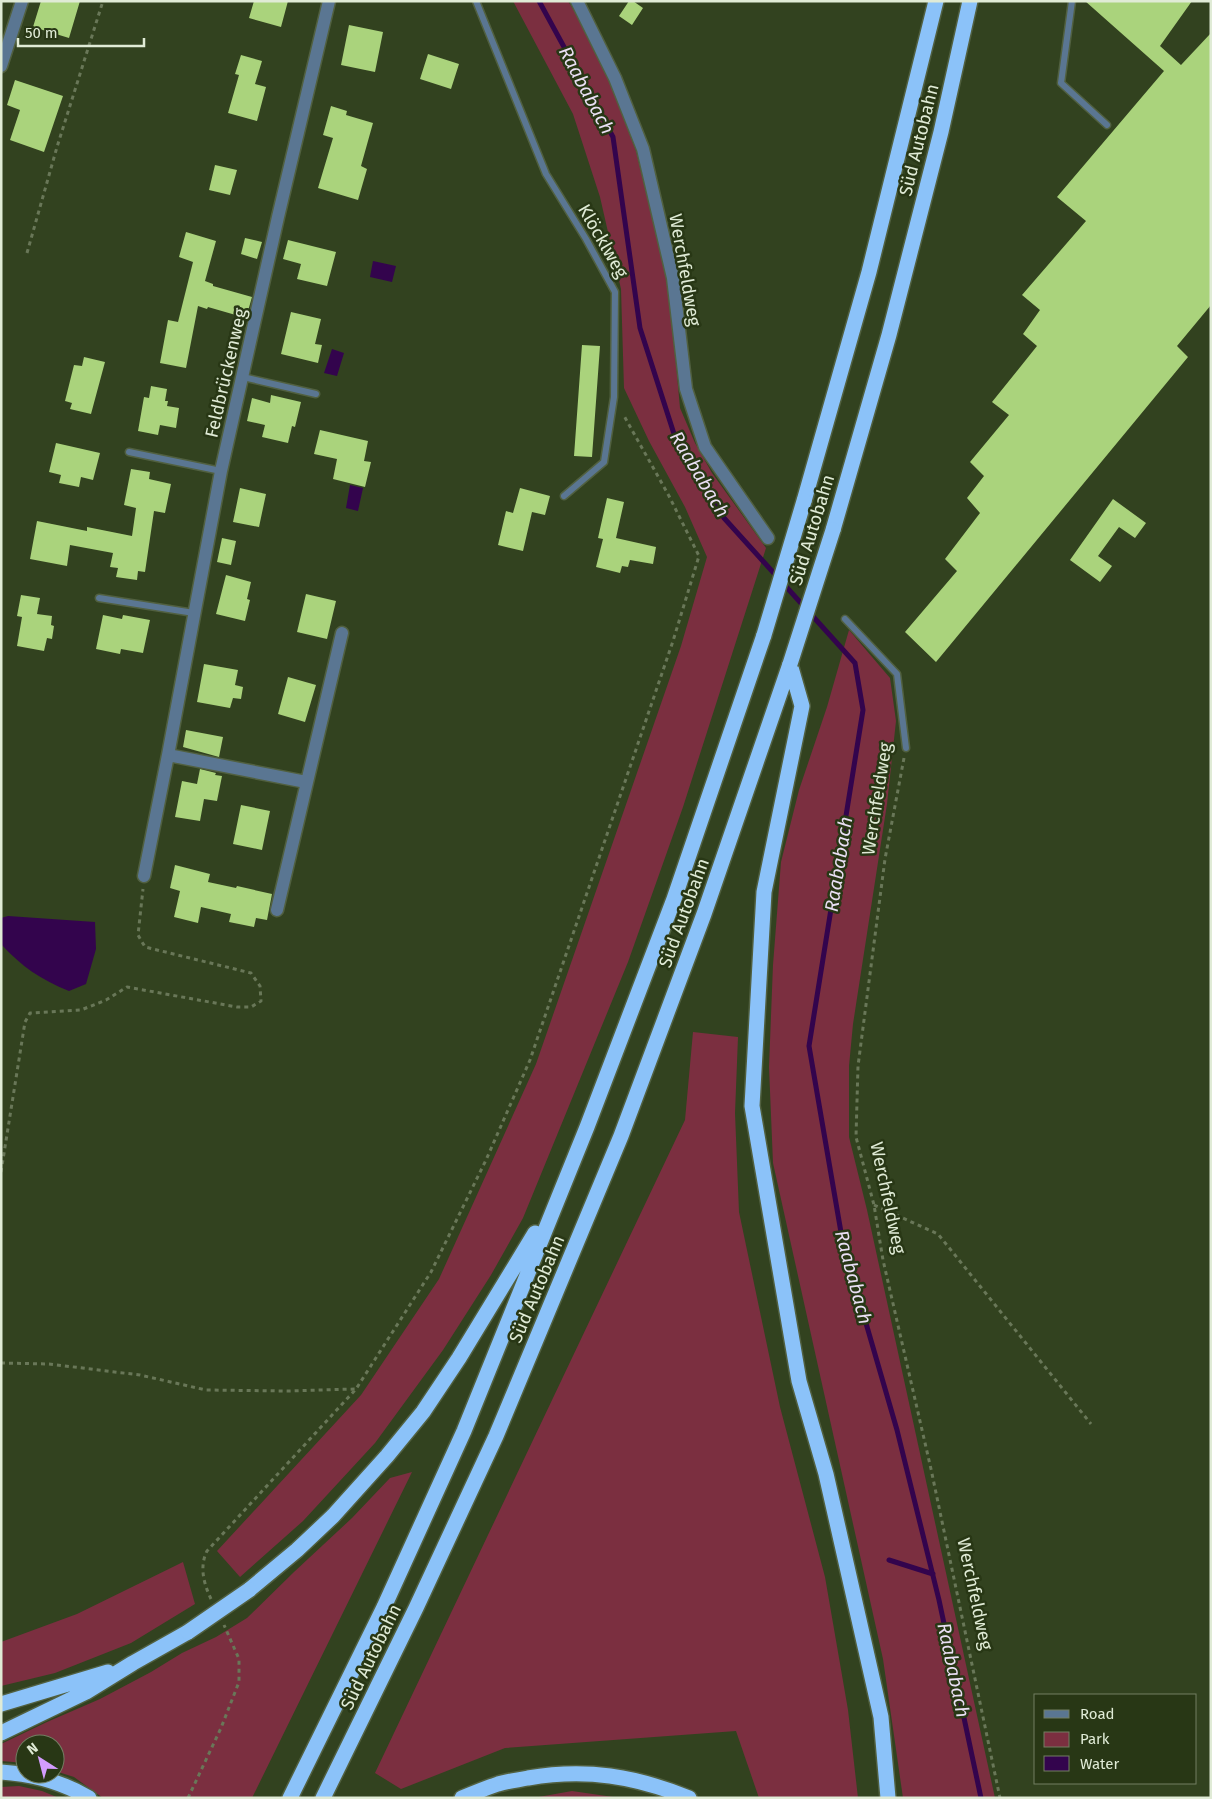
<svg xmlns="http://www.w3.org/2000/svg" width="1212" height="1799" font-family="'Fira Sans',sans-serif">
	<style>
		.green { fill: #7b2f40 }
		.water { fill: #33044d }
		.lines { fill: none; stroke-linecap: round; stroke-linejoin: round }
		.stream { stroke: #33044d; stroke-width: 5 }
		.building { fill: #aad37c }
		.service-casing { stroke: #516040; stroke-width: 9 }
		.minor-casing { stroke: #516040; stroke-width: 15 }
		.motorway-casing { stroke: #516040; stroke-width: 18 }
		.path { stroke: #697758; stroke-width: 3; stroke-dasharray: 4 4; stroke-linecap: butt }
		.service { stroke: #5a7692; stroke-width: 6 }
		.minor { stroke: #5a7692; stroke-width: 12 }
		.motorway { stroke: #8bc2f9; stroke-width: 15 }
		.motorway-bridge-casing { stroke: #516040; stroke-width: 18; stroke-linecap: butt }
		.motorway-bridge { stroke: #8bc2f9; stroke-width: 15 }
		.labels { text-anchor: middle; stroke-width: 5; stroke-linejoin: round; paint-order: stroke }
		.street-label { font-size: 18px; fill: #e0ebd6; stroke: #283715 }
		.water-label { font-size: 19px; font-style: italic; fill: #eadff4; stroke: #283715 }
	</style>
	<rect width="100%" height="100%" fill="#32421f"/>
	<path class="green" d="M513,1H568L580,20L609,80L636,151L669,287L680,408L695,443L712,473L766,548L683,807L628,962L523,1218L491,1275L443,1350L375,1443L303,1521L240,1577L217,1551L361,1395L439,1279L536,1064L681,646L707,557L685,507L649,441L624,388L621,289L600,197L573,114Z
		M849,630L890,678L896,721L887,804L853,1024L849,1066V1137L867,1210L995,1798H903L883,1659L773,1163L769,1067L773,965L781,862L799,790L827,707Z
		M693,1032L738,1037L735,1113L739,1212L780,1407L825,1577L848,1710L858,1798H759L736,1731L505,1748L401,1789L375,1773L685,1120Z
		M412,1472L252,1798H103L74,1777L55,1771V1744H25V1763L1,1761V1744L47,1722L100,1699L151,1672L182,1653L216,1637L247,1618L294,1572L352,1518L390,1478Z
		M183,1562L195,1604L131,1643L55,1673L1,1686V1642L77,1614Z
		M19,1786L42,1791L59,1798H1V1787Z
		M572,1791L620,1798H533Z"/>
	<path class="water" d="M373,261L396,266L392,282L370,277Z
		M332,349L344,353L337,376L324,373Z
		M350,485L363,488L358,511L346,508Z
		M8,916L95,922L96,949L86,984L69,991C41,980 21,966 1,944V918Z"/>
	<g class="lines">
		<path class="stream" d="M539,1L613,137L640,328L675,437L724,518L855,663L863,710L809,1046L843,1244L897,1430L939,1600L981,1798
			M889,1560L933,1574"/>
	</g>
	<path class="building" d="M41,1H80L69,38L33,27Z
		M254,1H288L281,27L249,18Z
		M629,1H633L643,8L632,25L619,16Z
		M1085,1H1192L1160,46L1181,65L1211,33V305L1177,346L1188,357L936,662L905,632L957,571L945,559L980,513L967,498L984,476L970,462L1009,415L992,402L1037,346L1023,334L1040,310L1022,295L1086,221L1057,197L1164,71Z
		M349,25L383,32L375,72L341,65Z
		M428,54L459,64L451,89L420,79Z
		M241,55L262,61L255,84L266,87L257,121L228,113L239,75L235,74Z
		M15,80L63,96L44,152L10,140L20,110L7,105Z
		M331,106L347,111L346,115L373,123L361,166L367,169L358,200L318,188L333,138L323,135Z
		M215,165L237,170L230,195L209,190Z
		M186,232L216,241L205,281L213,284V286L252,297L246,318L208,307L207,309L198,306L186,368L160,363L168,320L178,322L193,262L179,257Z
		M245,238L262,242L257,259L241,254Z
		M288,240L336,252L327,286L297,279L301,264L283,259Z
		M291,312L321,319L315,344L322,345L318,363L281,354Z
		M582,345L600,346L592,457L574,456Z
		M84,357L105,362L91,414L70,409L72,403L65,401L74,365L82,366Z
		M151,386L167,389L165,401H168L167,406L179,408L176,428L160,425L158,435L138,431L144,397L149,398Z
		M271,395L301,402L295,427L292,426L288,443L262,437L265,425L247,421L252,398L270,403Z
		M320,430L368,441L364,461L371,462L365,487L333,479L337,459L314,454Z
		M56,443L100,453L93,480L81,477L79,487L59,483L61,475L49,472Z
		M131,469L150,472L149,479L171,484L165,513L154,511L145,572L138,571L137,580L116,577L118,568L110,567L113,553L70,545L67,566L30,559L37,521L87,531V527L132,536L136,508L124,505Z
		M240,488L266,494L259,527L233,522Z
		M520,488L550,496L545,515L532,512L523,551L498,545L506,511L513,513Z
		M607,498L624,502L616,538L656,547L653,564L630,560L628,567L622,566L620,573L596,567L603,539L598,538Z
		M1113,499L1146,523L1135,538L1119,527L1098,556L1112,566L1100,582L1070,560Z
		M222,538L236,541L231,565L217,562Z
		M226,575L251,582L247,599L250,600L245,621L216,614Z
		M306,594L336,601L327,639L297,632Z
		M21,595L40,598L37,614L52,616L51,625L54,626L52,639L47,638L44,651L17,646L22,617L17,616Z
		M103,615L122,619L123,615L150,620L143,653L121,649L120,654L96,649Z
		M204,664L238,670L235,685L243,687L241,699L233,698L230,708L197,702Z
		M288,677L316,685L305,722L278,714Z
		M186,730L223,737L219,757L183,747Z
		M200,769L216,773L215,775L222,776L217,801L204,799L200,821L175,817L182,781L197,784Z
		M241,805L270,811L262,850L233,844Z
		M175,865L210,874L208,882L236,888L237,886L272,894L267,920L256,918L254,927L229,922L231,914L201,907L198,923L174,917L180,891L170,888Z"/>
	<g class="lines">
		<g class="service-casing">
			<path id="service" d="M476,1L546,174L586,239L615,292L614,397L604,462L564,496
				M1072,1L1061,83L1107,125
				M243,377L316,394
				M129,452L221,471
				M99,598L194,613
				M845,619L897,674L906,748"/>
		</g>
		<g class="minor-casing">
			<path id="minor" d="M577,1L615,78L643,149L673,278L686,389L705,447L768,538
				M1,66L22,1
				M168,755L306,782
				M144,876L168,755L221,471L278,217L329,1
				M277,910L342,633"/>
		</g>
		<g class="motorway-casing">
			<path id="motorway" d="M804,501L869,272L936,1
				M833,530L889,335L941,132L970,1
				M790,664L802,706L764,892L752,1106L799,1381L826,1474L881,1717L888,1798
				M249,1590L297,1550L333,1516L387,1456L423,1412L459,1358L535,1233
				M1,1704L108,1672
				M1,1733L86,1692L133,1663L188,1632
				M1,1772C33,1774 61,1781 89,1798
				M290,1798L384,1607L464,1431L587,1127L674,899L764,635
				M323,1798L416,1608L496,1436L621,1136L704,914L790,664
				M462,1798C474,1793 486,1788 498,1784C508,1781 518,1780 528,1778C586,1768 635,1776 689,1798"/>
		</g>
		<path class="path" d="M27,253L57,147L103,1
			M904,758L885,859L858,1066L856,1137L874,1205L883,1260L931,1469L1000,1798
			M1,1172L25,1022L30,1013L81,1010L106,1000L127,987L237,1007H251L261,1001L260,986L251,973L145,947L138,935L143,889
			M874,1205L938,1234L1091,1424
			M1,1363L49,1364L140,1375L206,1390L288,1391L355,1389
			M211,1599C204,1584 199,1567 207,1551L356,1389L431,1272L486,1160L530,1060L673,641L699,556L669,496L623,414
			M188,1798L221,1728L239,1682V1659L224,1625"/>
		<use href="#service" class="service"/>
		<use href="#minor" class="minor"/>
		<use href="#motorway" class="motorway"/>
		<g class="motorway-bridge-casing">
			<path id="motorway-bridge" d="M764,635L804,501
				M790,664L833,530
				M188,1632L249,1590"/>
		</g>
		<use href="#motorway-bridge" class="motorway-bridge"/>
	</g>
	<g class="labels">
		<g class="street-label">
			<text transform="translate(919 140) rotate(-76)" y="6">Süd Autobahn</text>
			<text transform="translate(603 241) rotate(60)" y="6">Klöcklweg</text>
			<text transform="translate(685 270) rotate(80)" y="6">Werchfeldweg</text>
			<text transform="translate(226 373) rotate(-77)" y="6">Feldbrückenweg</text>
			<text transform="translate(812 530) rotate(-73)" y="6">Süd Autobahn</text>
			<text transform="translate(877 799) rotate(-81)" y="6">Werchfeldweg</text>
			<text transform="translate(684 913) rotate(-70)" y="6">Süd Autobahn</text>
			<text transform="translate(888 1198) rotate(78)" y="6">Werchfeldweg</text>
			<text transform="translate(537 1289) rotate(-67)" y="6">Süd Autobahn</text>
			<text transform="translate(975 1594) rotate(78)" y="6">Werchfeldweg</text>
			<text transform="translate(371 1657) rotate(-64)" y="6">Süd Autobahn</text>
		</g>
		<g class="water-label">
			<text transform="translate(587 90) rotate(62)" y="7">Raababach</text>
			<text transform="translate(700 474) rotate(59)" y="7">Raababach</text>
			<text transform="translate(838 864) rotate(-81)" y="7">Raababach</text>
			<text transform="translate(854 1277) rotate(75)" y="7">Raababach</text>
			<text transform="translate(954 1670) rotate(78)" y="7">Raababach</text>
		</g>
	</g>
	<rect width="1212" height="1799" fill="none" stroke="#e0ebd6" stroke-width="5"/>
	<rect x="1034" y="1694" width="162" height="90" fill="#283715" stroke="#727f62"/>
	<rect x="1044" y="1710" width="25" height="8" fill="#5a7692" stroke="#727f62"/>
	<text x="1080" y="1719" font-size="15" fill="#e0ebd6">Road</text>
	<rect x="1044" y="1732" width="25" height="15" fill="#7b2f40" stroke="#727f62"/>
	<text x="1080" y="1744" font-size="15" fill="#e0ebd6">Park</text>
	<rect x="1044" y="1756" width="25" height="15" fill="#33044d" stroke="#727f62"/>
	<text x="1080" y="1769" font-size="15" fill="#e0ebd6">Water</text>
	<g transform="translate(40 1759) rotate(324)"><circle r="24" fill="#283715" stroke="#727f62"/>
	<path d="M0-4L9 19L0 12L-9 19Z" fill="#d39cfd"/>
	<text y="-8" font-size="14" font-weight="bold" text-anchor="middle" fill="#e0ebd6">N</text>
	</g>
	<path d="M18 38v8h126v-8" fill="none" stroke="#e0ebd6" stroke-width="2.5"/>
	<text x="25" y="38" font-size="15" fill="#e0ebd6" stroke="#283715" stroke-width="4" paint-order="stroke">50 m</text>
</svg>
